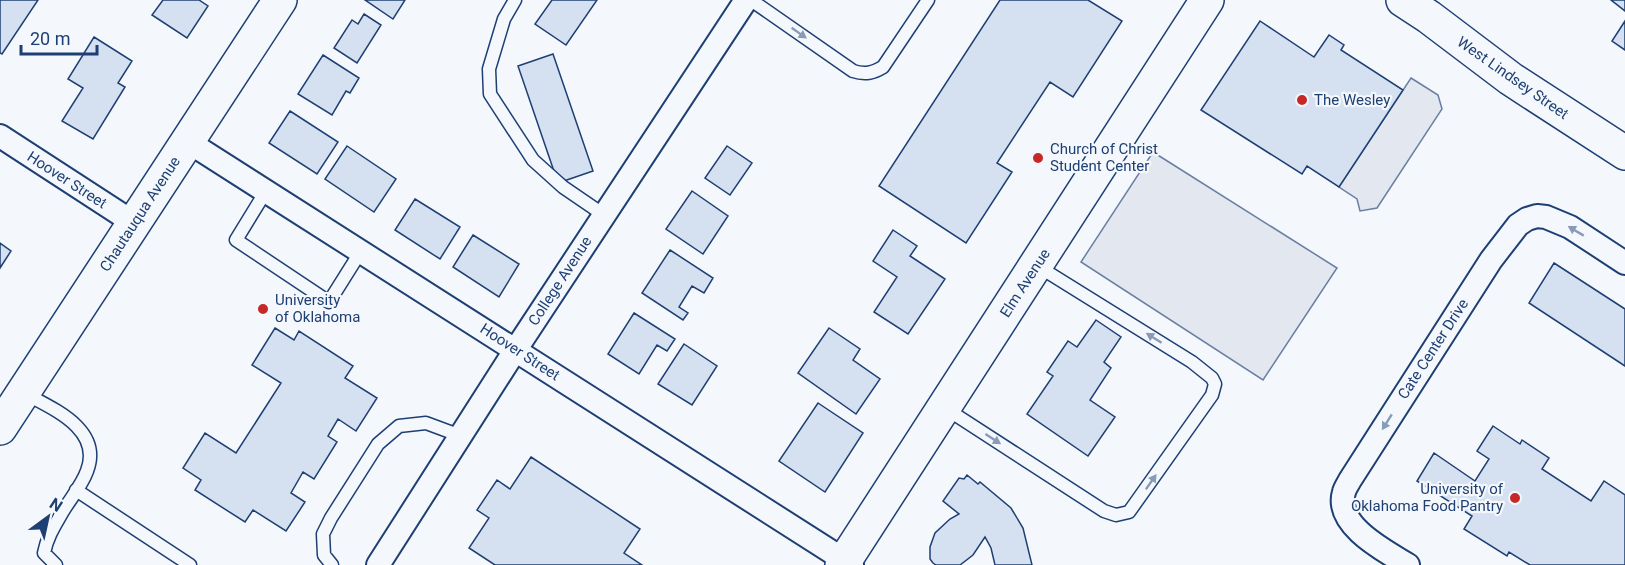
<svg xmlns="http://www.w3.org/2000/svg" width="1625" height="565" font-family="Roboto,sans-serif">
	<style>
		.parking { fill: #e3e8f0; stroke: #687fa3; stroke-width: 1.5 }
		.building { fill: #d5e0f0; stroke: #1d3f73; stroke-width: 1.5 }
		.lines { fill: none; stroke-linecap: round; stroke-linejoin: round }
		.lane-casing { stroke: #1d3f73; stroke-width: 15 }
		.street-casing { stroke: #1d3f73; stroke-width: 26 }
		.secondary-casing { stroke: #1d3f73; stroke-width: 36 }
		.lane { stroke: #f4f7fb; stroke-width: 12 }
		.street { stroke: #f4f7fb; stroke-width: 22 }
		.secondary { stroke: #f4f7fb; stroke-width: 33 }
		.oneway { fill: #889bb7 }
		.poi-dot { fill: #c62828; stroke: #f4f7fb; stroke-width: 2 }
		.labels { text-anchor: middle; stroke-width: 4.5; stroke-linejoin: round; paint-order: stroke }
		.street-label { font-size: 15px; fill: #1d3f73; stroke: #f4f7fb }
		.poi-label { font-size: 15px; fill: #1d3f73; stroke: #f4f7fb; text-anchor: start }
	</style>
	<rect width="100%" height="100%" fill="#f4f7fb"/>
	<path class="parking" d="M1411,78L1438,95L1442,109L1377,208L1360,211L1357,199L1339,187Z
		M1153,152L1337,268L1263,380L1081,262Z"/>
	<path class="building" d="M0,0H38L2,54L0,53Z
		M163,0H199L208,6L187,38L152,15Z
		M365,0H405L393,19Z
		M552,0H597L566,45L535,24Z
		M1000,0H1088L1122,21L1073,97L1050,82L997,163L1012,172L966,243L879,186Z
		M1611,0H1625V11Z
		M364,14L381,25L357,63L334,48L352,20L358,24Z
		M1260,21L1314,57L1329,35L1344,45L1341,50L1403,90L1339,187L1307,166L1302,174L1201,110Z
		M1625,21V50L1612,41Z
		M94,37L132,61L118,83L125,87L93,139L62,121L83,88L68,79Z
		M553,54L593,171L558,183L518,66Z
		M323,55L359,78L350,93L346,91L332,115L298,94Z
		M290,111L338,142L317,174L269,143Z
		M347,146L396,179L374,212L325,179Z
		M727,146L752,163L730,195L705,178Z
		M692,191L728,216L703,254L666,229Z
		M415,199L460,227L440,259L395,230Z
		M893,230L917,246L910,256L945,279L908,334L874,312L897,277L873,261Z
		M473,235L519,264L499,297L453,267Z
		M0,243L11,251L0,268Z
		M670,250L713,278L704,293L692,286L679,307L688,313L683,320L642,293Z
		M1554,263L1625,309V366L1529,303Z
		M634,313L675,339L667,351L657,345L639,374L608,354Z
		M1096,320L1121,337L1104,362L1111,368L1090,400L1115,417L1088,456L1027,414L1053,376L1047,372L1068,341L1077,347Z
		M275,328L294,340L299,331L353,366L345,378L377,398L356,431L338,419L328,436L337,442L314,479L303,472L291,493L305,502L286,531L253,510L245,522L195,490L201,480L183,468L205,433L236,453L281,383L252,365Z
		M829,328L860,349L853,360L880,379L856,414L798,373Z
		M684,344L717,366L692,405L658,384Z
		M818,403L863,433L825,492L779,461Z
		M1493,426L1520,444L1522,440L1549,458L1542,469L1591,501L1604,481L1625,495V565H1530L1509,552L1507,556L1464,529L1472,516L1417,481L1434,453L1475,481L1489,459L1477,451Z
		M531,457L640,529L624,553L642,565H495L469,548L489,518L477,510L497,480L510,489Z
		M967,475L978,484L980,482L1011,508L1023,528L1032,565H995L991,548L985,537L973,555L960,565H936L933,563L930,559V547L935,533L950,519L959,514L943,501L959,478L964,479Z"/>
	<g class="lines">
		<g class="lane-casing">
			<path id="lane" d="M515,0L504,19L489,69L490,94L533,160L563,187L604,215
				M751,0L853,71C865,75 873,73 883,67L928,0
				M266,191L236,240L329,302L361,251
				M24,393C53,409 103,429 87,471C82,485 71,498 63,511C55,525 47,537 44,553L56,565
				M945,408L1104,511L1116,515L1129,512L1212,395L1215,384L1212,378L1192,362L1036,265
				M76,490L190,565
				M332,565L324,555L323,534L331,518L378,444L399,426L426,423L461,436"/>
		</g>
		<g class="street-casing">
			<path id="street" d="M0,136L134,223
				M187,141L852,565
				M378,565L516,349L746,0
				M1408,565C1385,551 1334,525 1344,492C1345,488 1348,484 1350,480L1491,260L1518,225L1527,219L1537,216L1546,217L1570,227L1625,263"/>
		</g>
		<g class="secondary-casing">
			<path id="secondary" d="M1403,0L1429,17L1511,79L1625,153
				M0,428L280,0
				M842,565L1207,0"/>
		</g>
		<use href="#lane" class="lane"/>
		<use href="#street" class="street"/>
		<use href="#secondary" class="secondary"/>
	</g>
	<defs><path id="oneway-solid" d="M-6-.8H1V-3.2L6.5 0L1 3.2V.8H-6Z" transform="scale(1.5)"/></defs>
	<g class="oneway">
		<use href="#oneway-solid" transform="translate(799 33) rotate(35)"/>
		<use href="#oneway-solid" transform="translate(1576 231) rotate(-149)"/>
		<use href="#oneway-solid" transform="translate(1154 338) rotate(-148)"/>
		<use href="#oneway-solid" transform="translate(1387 422) rotate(122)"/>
		<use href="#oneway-solid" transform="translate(993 439) rotate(33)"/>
		<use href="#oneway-solid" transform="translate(1151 482) rotate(-55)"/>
	</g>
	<g class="poi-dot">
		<circle cx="1302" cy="100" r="6"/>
		<circle cx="1038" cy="158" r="6"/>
		<circle cx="263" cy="309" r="6"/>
		<circle cx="1515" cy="498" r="6"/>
	</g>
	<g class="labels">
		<g class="street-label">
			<text transform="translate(1513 78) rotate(35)" y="5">West Lindsey Street</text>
			<text transform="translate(67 180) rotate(33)" y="5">Hoover Street</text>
			<text transform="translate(140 214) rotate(-57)" y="5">Chautauqua Avenue</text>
			<text transform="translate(560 281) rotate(-57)" y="5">College Avenue</text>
			<text transform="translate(1025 283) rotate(-57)" y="5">Elm Avenue</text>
			<text transform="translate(1433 349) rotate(-57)" y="5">Cate Center Drive</text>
			<text transform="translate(520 352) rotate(33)" y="5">Hoover Street</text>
		</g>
		<g class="poi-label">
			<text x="1314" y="105">The Wesley</text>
			<text x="1050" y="154">Church of Christ<tspan x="1050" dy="17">Student Center</tspan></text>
			<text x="275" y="305">University<tspan x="275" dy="17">of Oklahoma</tspan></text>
			<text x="1503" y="494" text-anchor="end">University of<tspan x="1503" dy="17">Oklahoma Food Pantry</tspan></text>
		</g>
	</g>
	<g transform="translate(48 517) rotate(33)" stroke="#f4f7fb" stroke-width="4.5" paint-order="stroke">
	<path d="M0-4.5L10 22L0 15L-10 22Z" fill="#1d3f73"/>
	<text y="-9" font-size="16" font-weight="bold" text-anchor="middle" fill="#1d3f73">N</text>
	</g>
	<path d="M21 45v9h76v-9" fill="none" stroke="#1d3f73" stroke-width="3"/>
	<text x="30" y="45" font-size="18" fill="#1d3f73" stroke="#f4f7fb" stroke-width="4.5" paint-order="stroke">20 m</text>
</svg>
